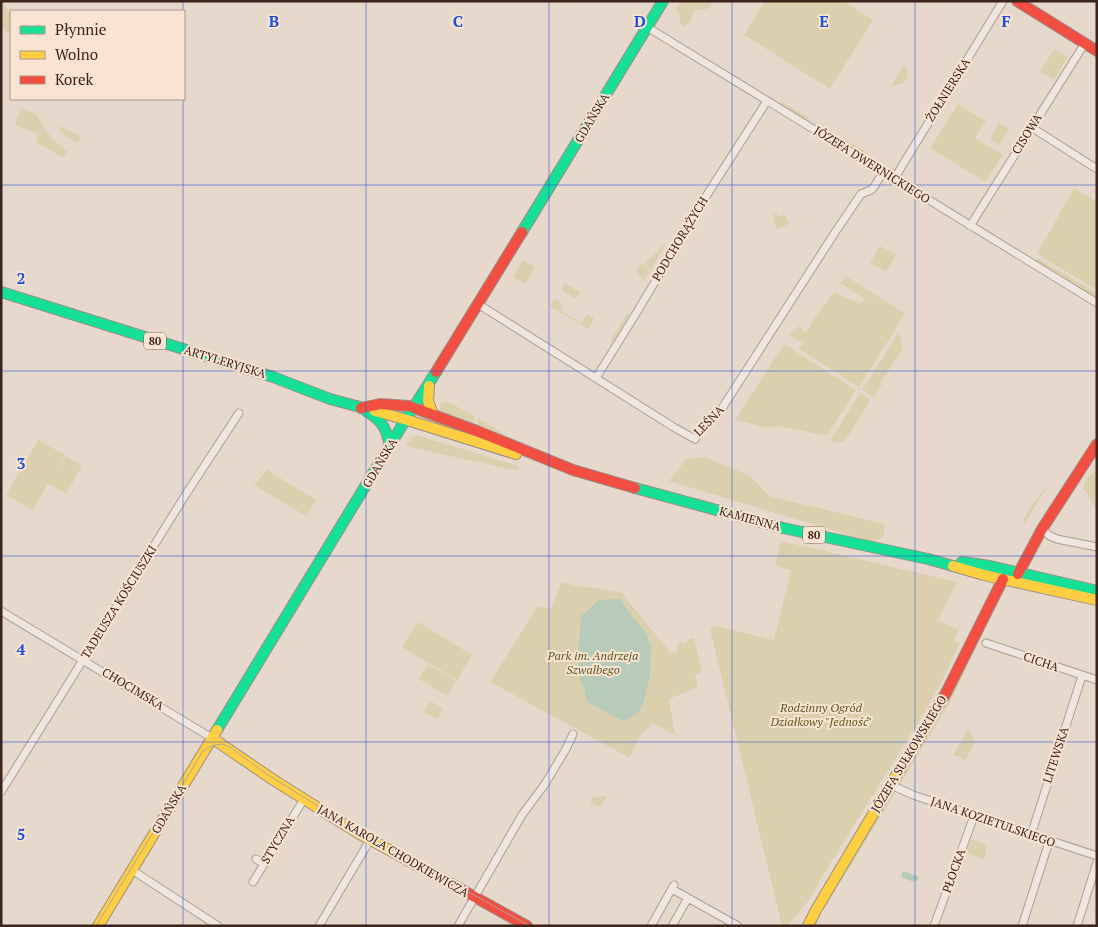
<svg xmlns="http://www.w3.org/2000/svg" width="1098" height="927" font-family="'PT Serif',serif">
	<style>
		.green { fill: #dbd0ad }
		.water { fill: #b8caba }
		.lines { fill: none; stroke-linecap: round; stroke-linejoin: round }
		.street-casing { stroke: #ac9e95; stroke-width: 9 }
		.fast-casing { stroke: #9c8d85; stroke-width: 12 }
		.slow-casing { stroke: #9c8d85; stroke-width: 12 }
		.jam-casing { stroke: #9c8d85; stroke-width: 12 }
		.street { stroke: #eee6df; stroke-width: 7 }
		.fast { stroke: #16e098; stroke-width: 10 }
		.slow { stroke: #ffcf43; stroke-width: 10 }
		.jam { stroke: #f24e42; stroke-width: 10 }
		.tram { stroke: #ada49f; stroke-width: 1 }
		.grid { fill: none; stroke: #1d4ed8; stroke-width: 1; stroke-opacity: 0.55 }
		.labels { text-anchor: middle; stroke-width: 4; stroke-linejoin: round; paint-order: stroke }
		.shield { fill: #f9e3d1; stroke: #755d52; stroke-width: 1 }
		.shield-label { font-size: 11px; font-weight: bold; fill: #3c231c }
		.street-label { font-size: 12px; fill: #3c231c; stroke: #f9e3d1 }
		.park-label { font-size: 12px; font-style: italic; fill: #5b5a21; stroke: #f9e3d1 }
		.grid-label { font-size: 16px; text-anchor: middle; font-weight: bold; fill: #1d4ed8; stroke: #f9e3d1; stroke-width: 4; stroke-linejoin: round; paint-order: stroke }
	</style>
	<rect width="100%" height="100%" fill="#e7d8cc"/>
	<path class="green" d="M1,1L5,3V6L11,15V32L8,33L1,26Z
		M681,1H712V4L707,9L695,10L693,13C693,20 689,23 684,27C677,22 681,21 679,15C678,13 677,11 676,9Z
		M765,1H844L873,20L830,89L744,35Z
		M1054,49L1068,57L1054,80L1040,72Z
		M904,65L907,67C910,81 905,84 891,86Z
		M782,102L810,118L805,120L780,104Z
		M958,104L986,121L975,138L1003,155L985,182L930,148Z
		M21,108L36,114L52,139L68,152L63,158L43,146L36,143L39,134L15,125Z
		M999,123L1009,129L999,145L990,139L994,133L993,132Z
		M60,126L79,136L80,139L78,142C71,140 62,135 59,129Z
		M843,138L868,153L865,156L841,142Z
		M1074,188L1097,202V290L1037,254Z
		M777,214L778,217L784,215L786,216L789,224L776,229L773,215Z
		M666,243V244L651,270L645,263Z
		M880,246L896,255L886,272L870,263Z
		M1037,258L1097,293V298L1036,261Z
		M523,260L535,267L525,284L513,277Z
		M642,263L650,271L644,281L636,272Z
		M846,276L904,313L903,317L859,387L799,349L803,343L789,335L799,326L806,333L812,322L834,292L859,304L866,300L840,283Z
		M565,283L580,292L576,299L561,290Z
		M554,299L563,304L560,310L581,323L587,314L594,318L588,329L550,306Z
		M628,312L630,314L612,343L610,342Z
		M899,332L903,348L881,382L882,384L874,397L862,390Z
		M784,344L856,390L827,436L781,426L767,428L735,420Z
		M860,393L871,400L846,439C840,444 836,443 830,441Z
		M447,401L474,416L475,423L439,411L441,406L439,404Z
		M477,417L509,437L508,438L478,424Z
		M416,435L519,466L518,471L405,446L411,437Z
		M38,440L65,455L52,477L66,456L82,466L66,494L48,483L33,510L6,495Z
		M705,457L750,476L769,496L884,524C886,535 882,540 872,542L669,481L683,463L685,459Z
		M267,470L316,500L306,516L254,485Z
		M1097,470V511L1086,492L1082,488L1087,478Z
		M1049,484L1024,524L1023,521C1029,507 1039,496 1049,484Z
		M781,541L957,582L938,620L959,630L954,641L960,643L939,687L924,713L825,872L809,900L787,926H782L710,629L712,625L774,640L791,570L775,566Z
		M561,582L578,586L621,592L670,652L676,653L679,642L687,644V640L694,638L702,672L695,674L698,687L669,699L675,735L653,723L639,737L630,758L490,682L538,606L551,609Z
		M998,596H1000L960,682L948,706L824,909L821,912Z
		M418,622L472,655L457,680L402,647Z
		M428,664L456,681L447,696L419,679Z
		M430,701L443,708L437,719L424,712Z
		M968,729L975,742L969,752L966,760L953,755Z
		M607,796L601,807L591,803V799L593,797Z
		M971,839L983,843V844L987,847L984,859L966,853Z"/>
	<path class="water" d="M621,599L627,610L646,633L651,648L650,676L643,705C639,712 630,721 621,720L587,702L585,696V691L580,679V667L577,656L579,644L581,616L599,600Z
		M903,871L919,877L917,881L915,880L914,882L901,877Z"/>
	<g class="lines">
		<g class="street-casing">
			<path id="street" d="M647,27L1097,303
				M1031,127L1097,169
				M894,179L1003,1
				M970,226L1085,43
				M478,304L675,428L695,439L709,418L719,413L834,234L861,194L871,190L874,187L883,172
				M596,378L637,312L703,201L767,101
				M1042,529L1050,536L1057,539L1097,547
				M1,611L212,738
				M986,643L1097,680
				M891,785L913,795L1097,856
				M1,792L186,494L239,413
				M1031,835L1082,676
				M256,859L264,864
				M132,870L218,926
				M253,882L304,799
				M672,889L738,926
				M319,926L370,840
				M458,926L522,815L545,784L566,749L573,734
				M651,926L674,885
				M672,926L688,898
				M934,926L974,816
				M1022,926L1049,842
				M1077,926L1097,862"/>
		</g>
		<g class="fast-casing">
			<path id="fast" d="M522,232L663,1
				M1,292L273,377L330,399L375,411
				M366,411C382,421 386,427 390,446
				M635,488L783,528L928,559L953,566
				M962,562L990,566L1097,591
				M217,730L406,419L436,372"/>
		</g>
		<g class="slow-casing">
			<path id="slow" d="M429,386L428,401L433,415
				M375,411L404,419L516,454
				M953,566L984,575L1097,600
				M212,738L272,779L358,833L437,876
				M98,926L217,730
				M808,926L816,910L934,712"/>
		</g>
		<g class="jam-casing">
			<path id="jam" d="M1017,1L1097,51
				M436,372L522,232
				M361,408L380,404L409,406L477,431L573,470L635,488
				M1018,574L1042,529L1097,444
				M934,712L946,693L1003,579
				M437,876L527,926"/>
		</g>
		<use href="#street" class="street"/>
		<use href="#fast" class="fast"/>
		<use href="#slow" class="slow"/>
		<use href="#jam" class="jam"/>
		<path class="tram" d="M96,926L203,751L209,747L215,745L222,744L230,747L268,775L365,835L530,926"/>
	</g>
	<path class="grid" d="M183,1V11M366,1V926M549,1V926M732,1V926M915,1V926M183,99V926M1,185H1097M1,371H1097M1,556H1097M1,742H1097"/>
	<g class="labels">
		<g class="shield">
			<rect x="144" y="332.5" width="22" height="17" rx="4"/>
			<rect x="803" y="526.5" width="22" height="17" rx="4"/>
		</g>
		<g class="shield-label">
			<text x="155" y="345">80</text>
			<text x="814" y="539">80</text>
		</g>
		<g class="street-label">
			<text transform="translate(948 90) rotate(-58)" y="4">ŻOŁNIERSKA</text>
			<text transform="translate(592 118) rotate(-59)" y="4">GDAŃSKA</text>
			<text transform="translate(1027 134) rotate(-58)" y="4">CISOWA</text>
			<text transform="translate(872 165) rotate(32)" y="4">JÓZEFA DWERNICKIEGO</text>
			<text transform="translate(680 239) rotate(-59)" y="4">PODCHORĄŻYCH</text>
			<text transform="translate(225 362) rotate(17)" y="4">ARTYLERYJSKA</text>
			<text transform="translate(709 421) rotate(-46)" y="4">LEŚNA</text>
			<text transform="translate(380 463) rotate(-59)" y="4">GDAŃSKA</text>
			<text transform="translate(750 519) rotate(15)" y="4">KAMIENNA</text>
			<text transform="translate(119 602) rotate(-58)" y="4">TADEUSZA KOŚCIUSZKI</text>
			<text transform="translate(1041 662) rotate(19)" y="4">CICHA</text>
			<text transform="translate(133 689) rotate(31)" y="4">CHOCIMSKA</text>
			<text transform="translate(909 754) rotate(-59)" y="4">JÓZEFA SUŁKOWSKIEGO</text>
			<text transform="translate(1056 755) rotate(-72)" y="4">LITEWSKA</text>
			<text transform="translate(169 809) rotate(-59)" y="4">GDAŃSKA</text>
			<text transform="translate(993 822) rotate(19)" y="4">JANA KOZIETULSKIEGO</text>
			<text transform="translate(278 840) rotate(-59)" y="4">STYCZNA</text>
			<text transform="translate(393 851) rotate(30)" y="4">JANA KAROLA CHODKIEWICZA</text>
			<text transform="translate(954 871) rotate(-70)" y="4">PŁOCKA</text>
		</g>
		<g class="park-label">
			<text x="593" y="660">Park im. Andrzeja<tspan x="593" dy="14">Szwalbego</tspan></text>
			<text x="821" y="712">Rodzinny Ogród<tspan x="821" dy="14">Działkowy "Jedność"</tspan></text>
		</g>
	</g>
	<g class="grid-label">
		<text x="274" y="27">B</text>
		<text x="458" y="27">C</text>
		<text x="640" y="27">D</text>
		<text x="824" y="27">E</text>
		<text x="1006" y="27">F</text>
		<text x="21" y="284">2</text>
		<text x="21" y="469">3</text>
		<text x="21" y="655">4</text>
		<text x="21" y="840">5</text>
	</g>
	<rect width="1098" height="927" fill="none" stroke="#3c231c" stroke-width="5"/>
	<rect x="10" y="10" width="175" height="90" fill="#f9e3d1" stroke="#ad9689"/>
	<rect x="20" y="26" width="25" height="8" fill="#16e098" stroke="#ad9689"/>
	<text x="55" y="35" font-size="15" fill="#3c231c">Płynnie</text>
	<rect x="20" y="51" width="25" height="8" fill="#ffcf43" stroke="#ad9689"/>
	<text x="55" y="60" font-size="15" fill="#3c231c">Wolno</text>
	<rect x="20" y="76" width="25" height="8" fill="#f24e42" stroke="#ad9689"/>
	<text x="55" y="85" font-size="15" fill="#3c231c">Korek</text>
</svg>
